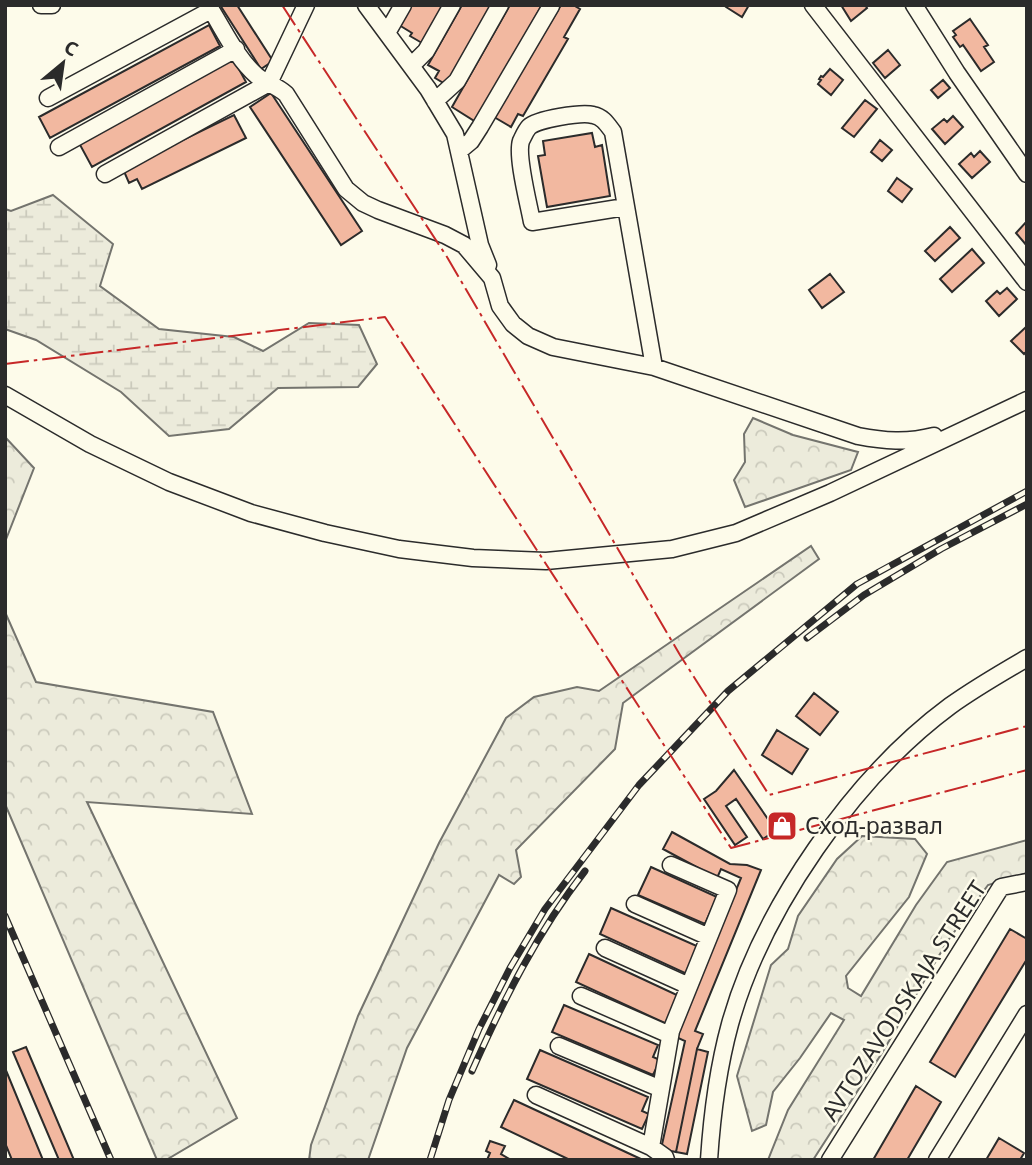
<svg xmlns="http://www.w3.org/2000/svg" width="1032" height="1165" font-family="'Noto Sans',sans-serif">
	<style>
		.forest { fill: url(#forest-crowns); stroke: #74746e; stroke-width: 2 }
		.wetland { fill: url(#wetland-marsh); stroke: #74746e; stroke-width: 2 }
		.building { fill: #f2b8a0; stroke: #2b2b2b; stroke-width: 2 }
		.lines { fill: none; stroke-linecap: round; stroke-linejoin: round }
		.minor-casing { stroke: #2b2b2b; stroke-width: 19 }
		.minor { stroke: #fdfbea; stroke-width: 16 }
		.rail-casing { stroke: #2b2b2b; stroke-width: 7 }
		.rail { stroke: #fdfbea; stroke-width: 4.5; stroke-dasharray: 13; stroke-linecap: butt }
		.power { stroke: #c62828; stroke-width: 2; stroke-dasharray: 24 5 3.5 5; stroke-linecap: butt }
		.labels { text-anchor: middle; stroke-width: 5; stroke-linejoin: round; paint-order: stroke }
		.poi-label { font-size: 23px; fill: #2b2b2b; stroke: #fdfbea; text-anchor: start }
		.street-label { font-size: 23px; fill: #2b2b2b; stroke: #fdfbea }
	</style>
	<defs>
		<pattern id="forest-crowns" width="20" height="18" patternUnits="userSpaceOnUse" patternTransform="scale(1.75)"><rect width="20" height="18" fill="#ecebdb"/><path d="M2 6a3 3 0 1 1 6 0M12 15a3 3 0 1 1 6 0" fill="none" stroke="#cbcabc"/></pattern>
		<pattern id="wetland-marsh" width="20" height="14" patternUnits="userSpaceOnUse" patternTransform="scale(1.75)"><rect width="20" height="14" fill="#ecebdb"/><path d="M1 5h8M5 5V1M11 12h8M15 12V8" fill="none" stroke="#cbcabc"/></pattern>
	</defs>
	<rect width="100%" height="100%" fill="#fdfbea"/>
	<path class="forest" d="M753,418L793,435L858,452L851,470L745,507L734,480L745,462L744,434Z
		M5,437L34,468L5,542Z
		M811,546L819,559L623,703L615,749L516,850L521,877L514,884L499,875L407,1048L368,1160H309L311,1145L358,1016L439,843L506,718L534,697L577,687L599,691Z
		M5,612L36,682L213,712L252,814L87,802L237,1118L166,1160H157L5,804Z
		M862,836L915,839L927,854L909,897L846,976L848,988L861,996L916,905L947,862L1027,840V873L988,885L947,942L882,1053L813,1160H768L788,1110L844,1020L831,1013L800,1058L773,1092L766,1125L752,1131L737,1076L771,965L788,949L798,916L837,859Z"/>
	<path class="wetland" d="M53,195L113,244L100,286L159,329L234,337L263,351L309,323L359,325L377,364L358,387L278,388L229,429L169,436L121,392L36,340L5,329V209L11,211Z"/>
	<path class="building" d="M220,5H237L273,61L261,69Z
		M411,5H444L422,43L410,36L412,33L399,25Z
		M462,5H492L447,85L435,78L439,71L428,65Z
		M510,5H542L476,122L452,107Z
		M561,5H573L580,9L564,37L568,39L523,116L518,114L511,127L494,117Z
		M727,5H749L742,17L726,7Z
		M841,5H865L867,8L851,21Z
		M970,19L988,45L984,47L994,62L981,71L963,45L960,47L953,37L956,35L953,31Z
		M209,25L220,46L50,138L39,117Z
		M888,50L900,65L885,78L873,63Z
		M233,58L246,82L92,167L79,143Z
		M830,69L843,80L831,95L818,84L821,80L819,79L821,76L823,77Z
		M943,80L950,88L938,98L931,90Z
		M271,93L362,231L341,245L250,107Z
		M865,100L877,109L854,137L842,128Z
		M234,115L246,138L142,189L137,179L129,183L123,169Z
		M953,116L963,127L945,144L932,129L944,119L947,122Z
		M592,133L595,147L602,145L610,196L547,207L538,156L545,155L543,141Z
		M880,140L892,150L882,161L871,152Z
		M980,151L990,162L972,178L959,164L971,153L974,157Z
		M897,178L912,189L902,202L888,191Z
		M1027,221V246L1016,233Z
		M950,227L960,238L935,261L925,251Z
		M972,249L984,263L952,292L940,279Z
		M830,274L844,292L822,308L809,290Z
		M1007,288L1017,299L999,316L986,301L997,291L1000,294Z
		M1027,326V351L1024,354L1011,341Z
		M814,693L838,712L820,735L796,716Z
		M777,730L808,749L792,774L762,755Z
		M734,770L770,822L780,815L791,829L777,834L775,831L763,839L736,799L726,806L747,837L735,845L704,799L716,791Z
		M672,832L730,864L747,865L761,870L695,1031L703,1034L697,1049L676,1152L661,1149L685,1041L676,1037L741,878L721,869L717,878L663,849Z
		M651,867L717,897L705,924L638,895Z
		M611,908L699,947L687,974L600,934Z
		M1010,929L1027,939V959L955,1077L930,1062Z
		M589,954L679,996L667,1024L576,982Z
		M564,1005L658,1045L653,1057L660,1060L653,1075L552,1032Z
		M26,1047L74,1160H59L13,1052Z
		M697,1049L708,1052L687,1154L676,1152Z
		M540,1050L648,1097L642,1111L649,1114L642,1129L527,1079Z
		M5,1068L43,1160H12L5,1143Z
		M916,1086L941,1102L907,1160H873Z
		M514,1100L643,1160H570L501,1127Z
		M999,1138L1024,1153L1020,1160H986Z
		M490,1141L505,1146L501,1154L511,1160H487L490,1153L486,1151Z"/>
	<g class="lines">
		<g class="minor-casing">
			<path id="minor" d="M41,5H52
				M208,5C223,28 236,58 257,76C266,83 277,86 286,94L346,189L363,203L378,210L445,235L464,245L492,278L500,306L513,324L528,336L553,347L654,367L858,436C884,441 907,443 934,436
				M366,5L428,89L455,134L480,245L488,265
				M813,5L1027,282
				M914,5L957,73L1027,174
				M387,33L403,5
				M411,66L426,51L452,5
				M48,98L211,10
				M435,101L457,81L500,5
				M59,147L236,49
				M459,151L471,141L480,127L551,6
				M105,174L269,83L306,5
				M625,207L532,222C529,205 516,156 521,141C523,137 526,130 529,127C537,119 582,112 593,115C603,117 607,124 613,132L654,367
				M5,395L90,444L169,482L251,513L325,533L399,549L473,558L546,561L672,549L736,533L830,493L1027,400
				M635,904L709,937
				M605,948L689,986
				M581,996L670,1035
				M559,1046L661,1089
				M536,1095L651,1147
				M666,1160L665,1157L651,1147L671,1031L728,890L671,865
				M709,1160C712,1114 718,1068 730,1024C762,909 854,777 950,706C975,688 1001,673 1027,658
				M830,1160L1001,887L1027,882
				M937,1160L1027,1014"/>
		</g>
		<use href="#minor" class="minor"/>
		<g class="rail-casing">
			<path id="rail" d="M807,638L864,595L941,549L1027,504
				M5,916L111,1160
				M472,1071C503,1001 538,931 585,871
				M430,1160L449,1100L479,1029L510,968L545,909L639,785L728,691L857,584L1027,491"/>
		</g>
		<use href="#rail" class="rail"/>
		<path class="power" d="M282,5L447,257L680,655L769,795L1027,726
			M5,364L385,317L731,848L1027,770"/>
	</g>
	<defs>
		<g id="shop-square" transform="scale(1.575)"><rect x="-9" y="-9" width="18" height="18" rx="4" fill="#c62828" stroke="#fdfbea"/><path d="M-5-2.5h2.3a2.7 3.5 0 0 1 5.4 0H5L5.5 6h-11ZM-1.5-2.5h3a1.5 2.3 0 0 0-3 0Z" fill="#fff"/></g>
	</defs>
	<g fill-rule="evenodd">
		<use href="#shop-square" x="782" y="826"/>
	</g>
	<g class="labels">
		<g class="poi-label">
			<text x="805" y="834">Сход-развал</text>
		</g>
		<g class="street-label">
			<text transform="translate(904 1001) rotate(-57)" y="8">AVTOZAVODSKAJA STREET</text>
		</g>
	</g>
	<rect width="1032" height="1165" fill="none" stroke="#2b2b2b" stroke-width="14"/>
	<g transform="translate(63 63) rotate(29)" stroke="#fdfbea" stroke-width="5" paint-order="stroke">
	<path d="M0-5L12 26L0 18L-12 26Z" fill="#2b2b2b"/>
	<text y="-10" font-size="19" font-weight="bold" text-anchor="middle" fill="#2b2b2b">С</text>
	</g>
</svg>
